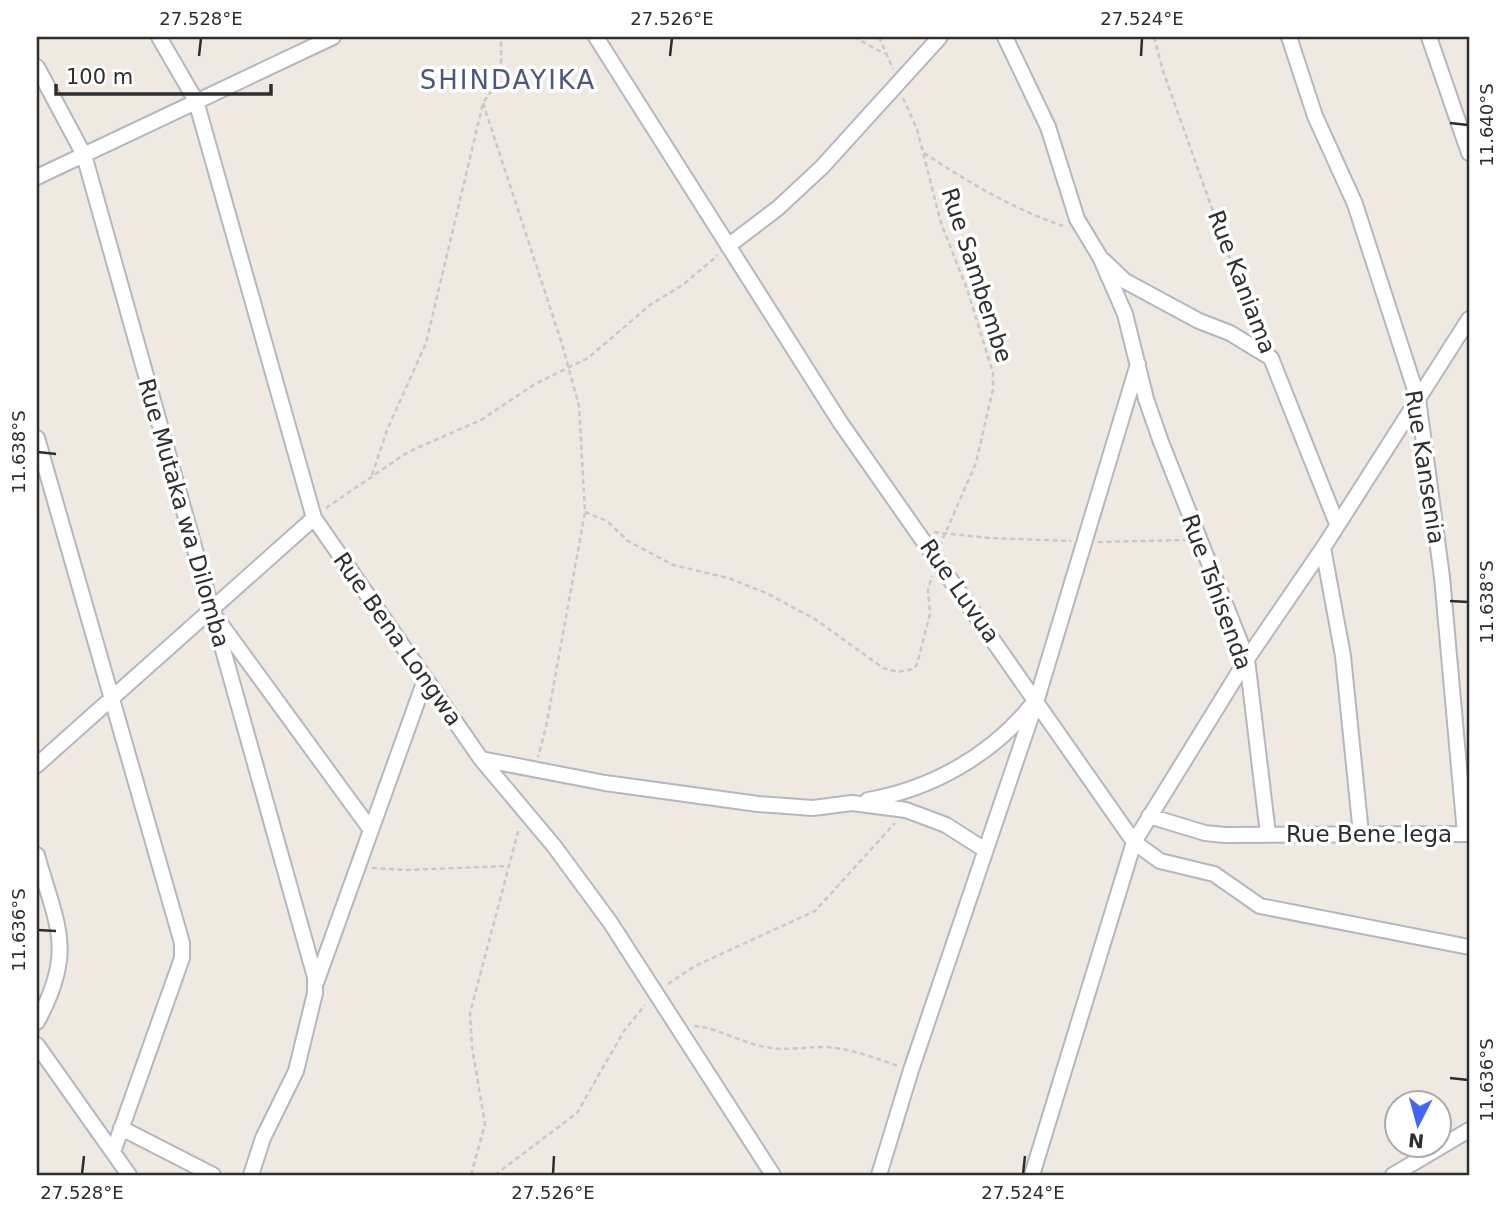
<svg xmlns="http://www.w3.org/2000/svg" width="1506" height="1212" font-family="'DejaVu Sans',sans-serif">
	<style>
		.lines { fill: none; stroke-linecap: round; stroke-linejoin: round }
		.minor-casing { stroke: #b4b7c1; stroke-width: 18 }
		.path { stroke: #c9c9c9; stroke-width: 2.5; stroke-dasharray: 5 3.5; stroke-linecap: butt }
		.minor { stroke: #fff; stroke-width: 14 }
		.ticks { fill: none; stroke: #2e2e2e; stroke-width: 2.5 }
		.labels { text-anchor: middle; stroke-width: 7; stroke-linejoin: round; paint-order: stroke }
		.street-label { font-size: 23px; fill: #2e2e2e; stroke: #fff }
		.quarter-label { font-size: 26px; letter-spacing: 2px; fill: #4d5680; stroke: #fff }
		.neatline { fill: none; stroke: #2e2e2e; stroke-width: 2.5 }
		.ticks-label { font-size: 18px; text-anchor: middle; fill: #2e2e2e }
	</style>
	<rect width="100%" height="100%" fill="#efe9e1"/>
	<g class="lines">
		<g class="minor-casing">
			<path id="minor" d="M159,37L196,101L314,518L481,759L554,846L610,922L773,1175
				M596,37L840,422L1134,842L1160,861L1214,874L1260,906L1469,947
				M1005,37L1048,127L1077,219L1100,257L1125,314L1146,399L1161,442L1247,659L1268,834
				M1289,37L1315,116L1355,204L1418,399L1442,577L1465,834
				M1429,37L1469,153
				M37,67L84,155L315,977V993L296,1071L263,1138L251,1175
				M37,177L333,37
				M728,246L778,208L822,167L940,37
				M1103,260L1125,281L1199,321L1230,333L1271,358L1337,524
				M37,438L182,943V958L113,1152
				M1323,548L1343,656L1361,834
				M217,619L371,830
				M481,759L605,783L758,804L813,808L852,803L906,810L946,825L985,850
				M37,765L314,518
				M868,800C931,789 990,756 1031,706
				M1149,816L1205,833L1225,835L1469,834
				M37,855C57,927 76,950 37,1022
				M316,983L425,680
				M37,1045L129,1175
				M121,1128L213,1175
				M879,1175L911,1070L1037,699L1138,364
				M1032,1175L1134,842L1247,659L1323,548L1469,319
				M1393,1175L1469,1130"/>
		</g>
		<path class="path" d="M854,37L885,54
			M879,37L893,69
			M1154,37L1163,71L1245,301L1260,333
			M903,98L917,129L941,223L967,289L993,373V389L976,463L941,543
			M483,103L562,344L579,406L585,512L546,727L538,757
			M924,153C968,182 1013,209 1063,226
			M372,475L387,430L426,343L483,103C504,73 501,72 501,37
			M326,508L408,452L481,420L535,384L588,358L650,305L684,284L718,255
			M585,512L607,521L628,541L673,565L728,578L766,593L815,619L883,668L898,672L914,669L917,664L930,614L928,590L932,576
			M934,532L989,538L1071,541
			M1098,542L1186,540
			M372,868L407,870L508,866
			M668,984L695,966L815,911L895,823
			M694,1026C720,1028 740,1043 766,1047C786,1051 804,1047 825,1047C849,1048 875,1058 898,1066
			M471,1175L485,1124L472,1047L470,1013L519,828
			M495,1175L577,1113L624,1031L645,1005"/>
		<use href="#minor" class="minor"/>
	</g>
	<path class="ticks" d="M199,56L201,38M670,56L672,38M1141,56L1142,38M1450,123L1468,125M38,452L56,454M1450,601L1468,602M38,930L56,931M1450,1078L1468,1080M82,1174L84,1156M553,1174L554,1156M1023,1174L1025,1156"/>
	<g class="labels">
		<g class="street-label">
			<text transform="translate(977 275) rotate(72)" y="8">Rue Sambembe</text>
			<text transform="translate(1242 282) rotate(69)" y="8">Rue Kaniama</text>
			<text transform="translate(1425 467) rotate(81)" y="8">Rue Kansenia</text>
			<text transform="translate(184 513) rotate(74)" y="8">Rue Mutaka wa Dilomba</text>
			<text transform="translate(960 591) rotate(55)" y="8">Rue Luvua</text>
			<text transform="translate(1217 592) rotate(70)" y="8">Rue Tshisenda</text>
			<text transform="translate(398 639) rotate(55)" y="8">Rue Bena Longwa</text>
			<text x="1369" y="842">Rue Bene lega</text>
		</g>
		<g class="quarter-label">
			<text x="508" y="89">SHINDAYIKA</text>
		</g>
	</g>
	<rect width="1506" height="1212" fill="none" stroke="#ffffff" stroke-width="77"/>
	<g transform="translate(1418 1124) rotate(186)"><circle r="33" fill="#ffffff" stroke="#ababab" stroke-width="2"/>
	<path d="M0-5L12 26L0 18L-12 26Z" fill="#4264fb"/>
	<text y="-10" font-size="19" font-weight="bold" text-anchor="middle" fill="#2e2e2e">N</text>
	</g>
	<path d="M56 84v10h215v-10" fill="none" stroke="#2e2e2e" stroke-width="3.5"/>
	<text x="66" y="84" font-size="21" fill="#2e2e2e" stroke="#ffffff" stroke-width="5" paint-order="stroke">100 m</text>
	<rect x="38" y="38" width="1430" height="1136" class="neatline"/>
	<g class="ticks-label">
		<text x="201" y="25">27.528°E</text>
		<text x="672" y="25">27.526°E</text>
		<text x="1142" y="25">27.524°E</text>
		<text transform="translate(1487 125) rotate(-90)" y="6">11.640°S</text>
		<text transform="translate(19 452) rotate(-90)" y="6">11.638°S</text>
		<text transform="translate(1487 602) rotate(-90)" y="6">11.638°S</text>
		<text transform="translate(19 930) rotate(-90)" y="6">11.636°S</text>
		<text transform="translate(1487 1080) rotate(-90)" y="6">11.636°S</text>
		<text x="82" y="1199">27.528°E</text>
		<text x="553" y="1199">27.526°E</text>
		<text x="1023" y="1199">27.524°E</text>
	</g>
</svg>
